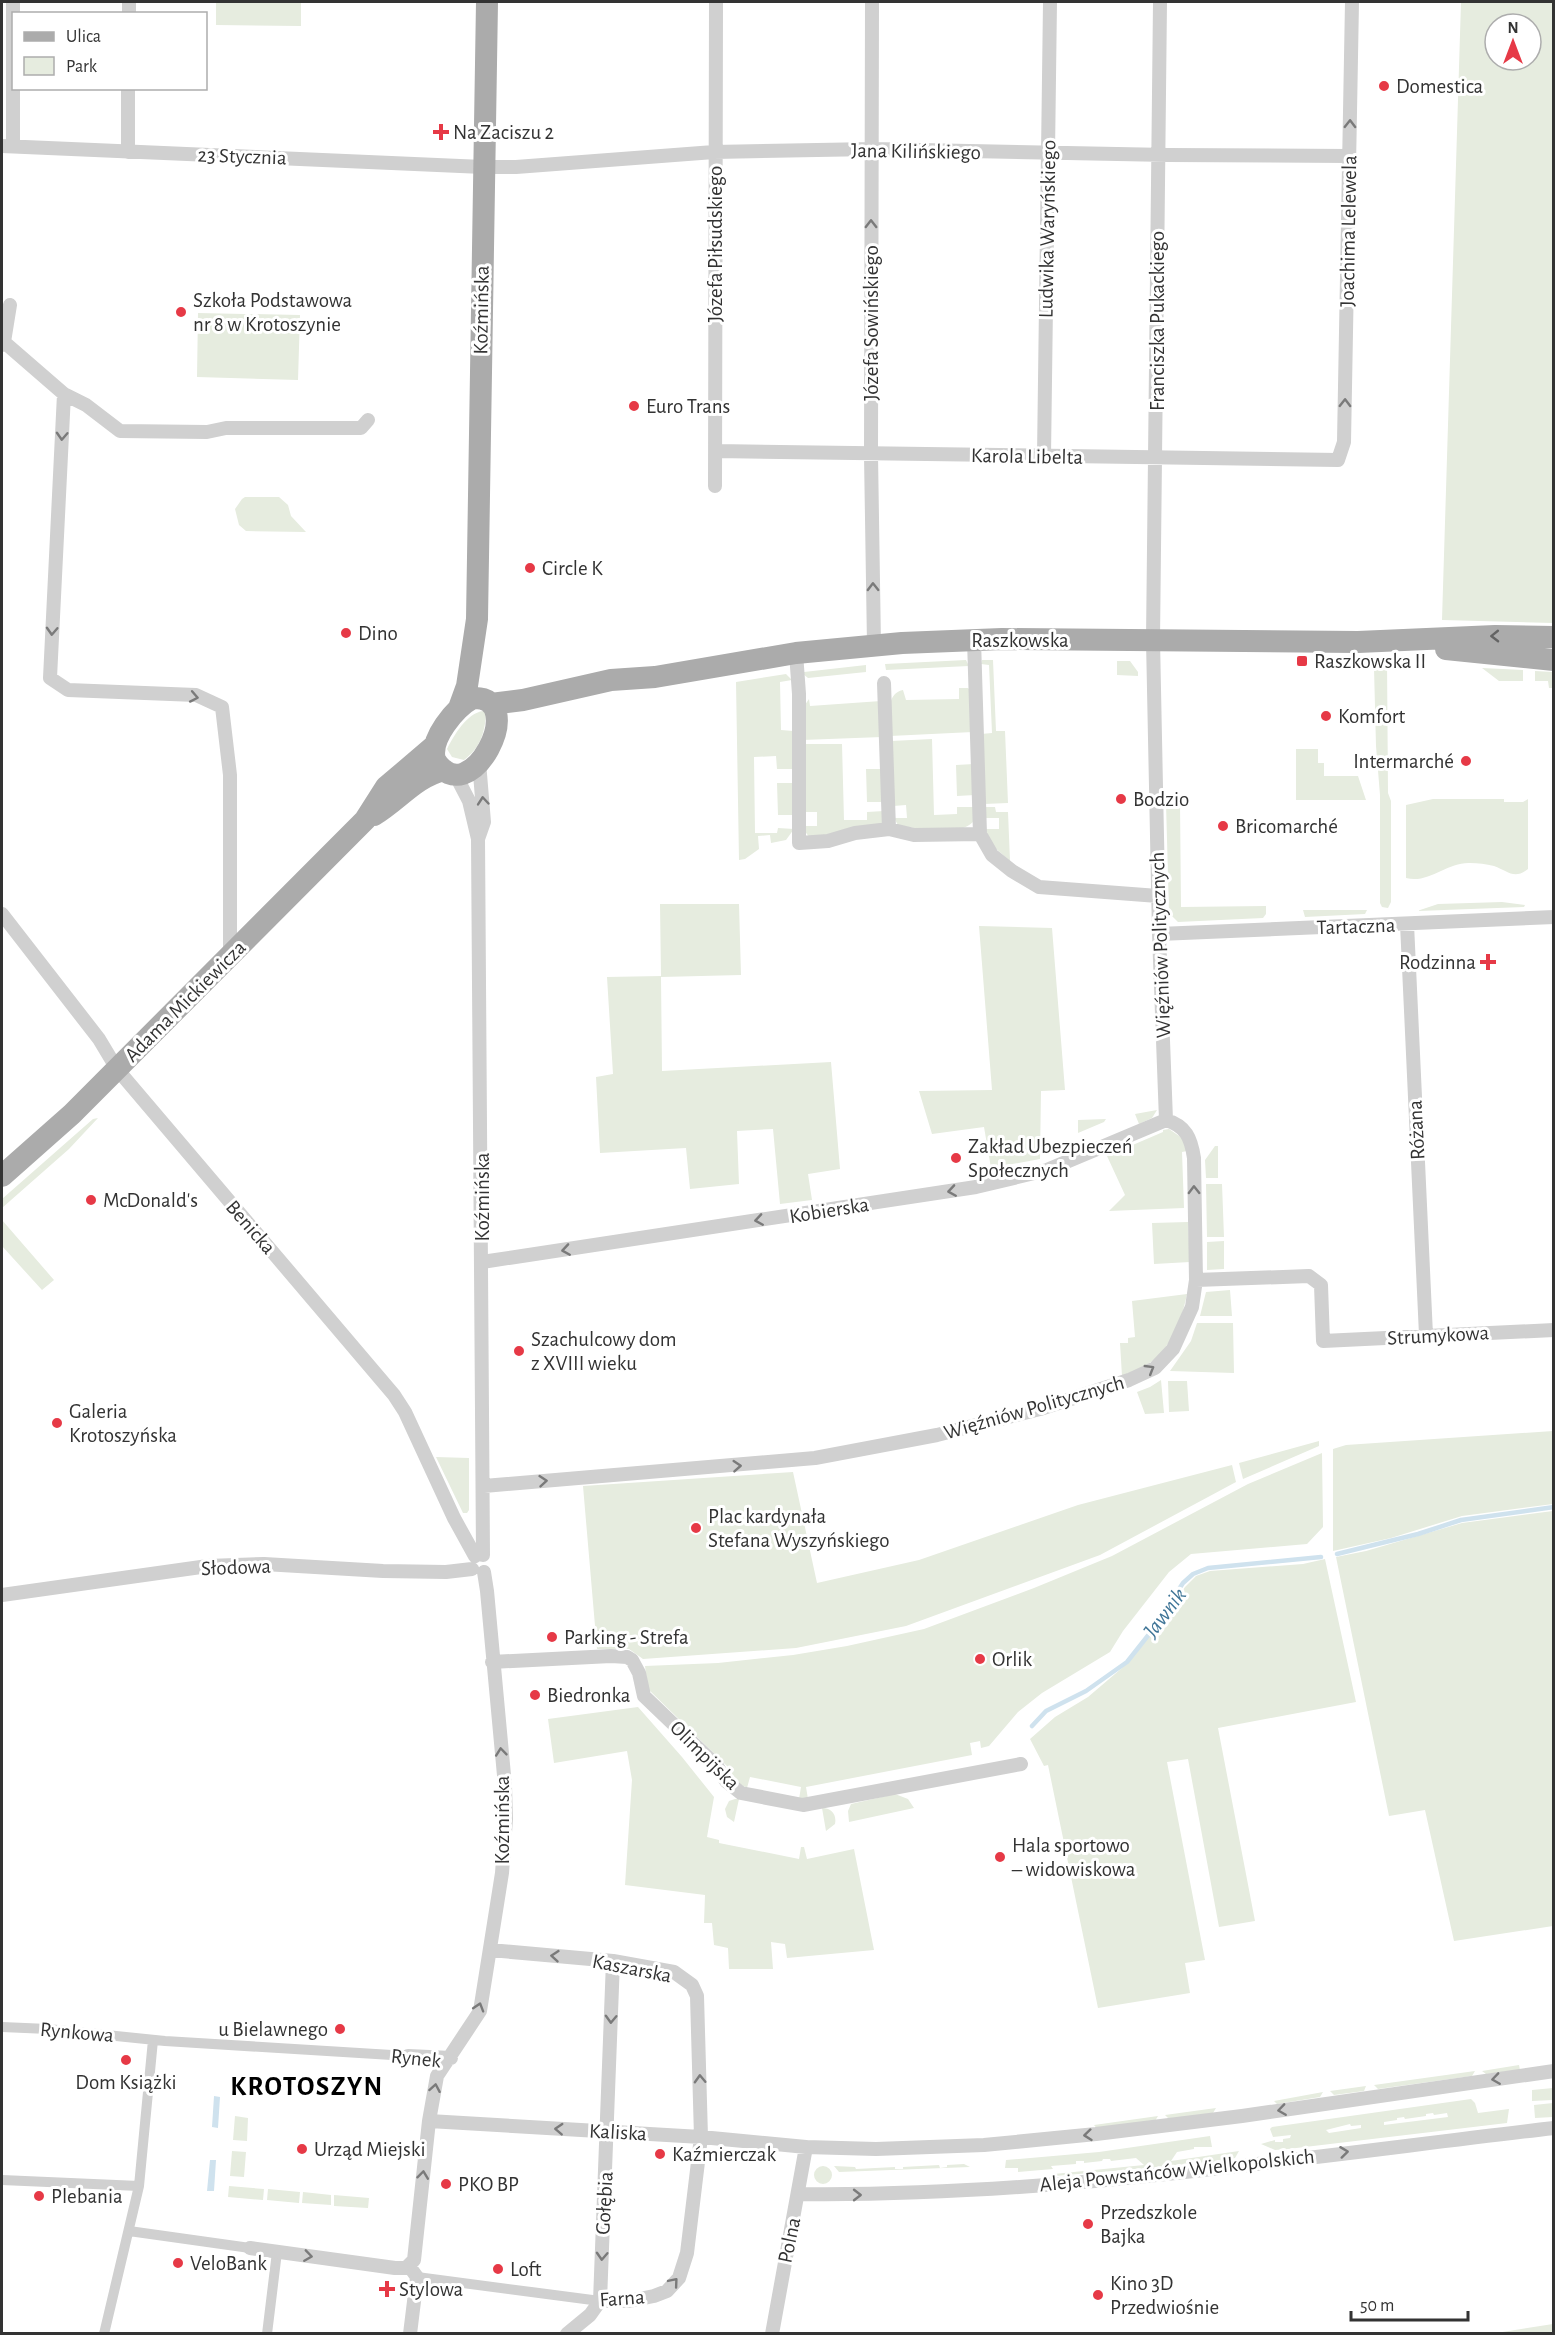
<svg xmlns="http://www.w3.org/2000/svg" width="1555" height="2335" font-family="'Alegreya Sans',sans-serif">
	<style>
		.green { fill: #e6ecdf; fill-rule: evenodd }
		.water { fill: #cfe2ee }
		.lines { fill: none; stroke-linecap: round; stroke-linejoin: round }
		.stream { stroke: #cfe2ee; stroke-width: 4.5 }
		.pedestrian { stroke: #d0d0d0; stroke-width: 10 }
		.minor { stroke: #d0d0d0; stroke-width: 14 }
		.primary { stroke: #ababab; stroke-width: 22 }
		.oneway { stroke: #7a7a7a }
		.oneway2 { stroke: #636363 }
		.poi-dot { fill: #e63946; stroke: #fff; stroke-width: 2 }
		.labels { text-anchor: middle; stroke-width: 6; stroke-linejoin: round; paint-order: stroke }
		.poi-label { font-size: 21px; fill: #333; stroke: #fff; text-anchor: start }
		.street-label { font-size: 21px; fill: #333; stroke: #fff }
		.water-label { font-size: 22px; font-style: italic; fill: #3f7597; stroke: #fff }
		.district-label { font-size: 27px; font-weight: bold; letter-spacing: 1.5px; fill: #000; stroke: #fff }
	</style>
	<rect width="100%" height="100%" fill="#fff"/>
	<path class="green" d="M216,2H301V26L216,25Z
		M1461,2H1553V623L1442,620ZM1495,24H1531V60H1495Z
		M198,313L300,315L298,380L197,377Z
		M245,497H279L288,505L291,516L306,532L246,531L239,525L235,509L242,499Z
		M1324,659L1387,660L1388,793L1391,801V902L1388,908L1382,907L1380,903V795L1376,746L1374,668L1357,663H1324Z
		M966,660L969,666L886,670L885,664Z
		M982,660H993L996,731H1005L1008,803L984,804L981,734L992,733L989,665L981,664Z
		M1117,661H1130L1138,672V676L1117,675Z
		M866,665V672L808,678L803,674L804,672Z
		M1482,668L1523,670V681H1499Z
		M1535,671L1553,672V688H1549L1548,681H1535Z
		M786,674L792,680L780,682L781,730L793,731V769H777L776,756L754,757L755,833H777L778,828L794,829L786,840L771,843L770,835L758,836L759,849L745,859L739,860L736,682Z
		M959,688H968L971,691L973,732L890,736C890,721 884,694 903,690L906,700L959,699Z
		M809,699L810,706L881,701L882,737L802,740V709Z
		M483,711L486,713C485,733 480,748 464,760L452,757L447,749C454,735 467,713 483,711Z
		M932,739L934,815L957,814V807H976L973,822C958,837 917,829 898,825L894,818H907L906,805L893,806L891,741Z
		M802,744H842L844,820H867V812L884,811L883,822L879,826C865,829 823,841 812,838C807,836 805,831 803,826H817V812H803Z
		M1296,749H1318V763H1324V776H1358L1366,800H1296Z
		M974,764L975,795L957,796L956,765Z
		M866,769H883L884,802H867Z
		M777,783H793L794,815H778Z
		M1433,799H1504V802H1523L1528,799V869C1514,880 1508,871 1494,866C1486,864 1478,863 1470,863C1447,862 1429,884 1406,878V805Z
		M1180,802L1181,907L1266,906V914L1263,918L1178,922L1169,913L1166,803Z
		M984,807H995L996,812H1008L1010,861L994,847L985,829H999V818H985Z
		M1502,902L1525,905L1524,907L1417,911L1438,904Z
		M660,904H739L741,975L661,977L662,1071L831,1062L840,1169L808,1174L812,1200L780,1204L773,1129L737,1131L739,1184L690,1189L686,1148L600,1153L596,1077L613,1074L607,977L661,976Z
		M1303,910H1367L1365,914L1305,917Z
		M979,926L1052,928L1065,1090L1041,1091L1040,1159L991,1168L984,1127L932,1134L919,1091L992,1090Z
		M1157,1110L1152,1118L1139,1124L1135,1114Z
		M98,1118L69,1149L2,1208V1199L93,1119Z
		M1106,1119L1104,1122L1078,1133V1120Z
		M1169,1129L1182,1138L1187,1151L1182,1152L1184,1208L1109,1211L1125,1195L1107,1156L1163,1132V1130Z
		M1215,1146H1218V1178H1206L1205,1160Z
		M1206,1184H1222L1224,1237H1207Z
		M2,1220L54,1280L42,1290L2,1246Z
		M1188,1222L1190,1262L1154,1264L1152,1223Z
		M1224,1241V1269L1207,1270V1242Z
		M1230,1290L1232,1316H1200L1206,1292Z
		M1187,1294C1182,1319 1171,1350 1148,1364C1140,1369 1130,1372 1122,1376L1120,1343H1128V1338L1135,1337L1132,1301Z
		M1197,1323H1233L1234,1373L1170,1371L1191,1341Z
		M1161,1380L1164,1413L1145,1414L1137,1392L1150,1387Z
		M1168,1381H1187L1189,1411L1169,1412Z
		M1553,1431V1504L1462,1516L1391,1538L1333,1551V1449L1346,1445Z
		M1319,1441V1446L1243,1479L1239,1463Z
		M1322,1453L1323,1527L1307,1544L1191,1554L1169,1572L1123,1631L1110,1652L1042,1693L1018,1712L989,1746L981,1748L980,1741L970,1743L972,1755L806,1787L808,1799H799L801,1787L750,1777L747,1788L736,1782L729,1768L648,1689L645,1666L718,1663L793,1655L847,1646L924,1629L1034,1588L1112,1556L1248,1484Z
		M436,1457L469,1458V1510L467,1513H463Z
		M1232,1465L1236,1482L1100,1555L906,1626L796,1648L643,1659L629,1649H597L583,1486L793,1472L817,1583L919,1560L1078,1505Z
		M1553,1511V1926L1454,1941L1425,1810L1389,1816L1336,1557L1366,1551L1462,1523Z
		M1325,1559L1356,1702L1218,1728L1255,1921L1219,1927L1188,1759L1167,1762L1205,1960L1185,1963L1190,1993L1098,2008L1048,1765L1044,1766L1030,1739L1055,1717L1088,1697L1122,1668L1161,1623L1185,1587L1196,1576L1210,1571L1303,1564Z
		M638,1707L682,1757L714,1797L707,1837L719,1840V1843L799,1859L801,1847H804L807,1859L854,1849L874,1950L787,1958L785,1944L771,1942L773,1969H729L728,1948L714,1945L712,1923H704L705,1895L625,1885L632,1780L627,1751L554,1763L548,1719Z
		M895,1794L908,1799L914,1808L849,1822L848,1811L851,1804Z
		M735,1799H739L734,1822L727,1817L725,1809L729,1801Z
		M822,1808C831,1808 837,1814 835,1824L826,1831Z
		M1519,2065L1520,2070L1486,2074L1482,2071Z
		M1475,2071L1472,2076L1378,2089L1374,2085Z
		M1366,2086L1364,2091L1334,2095L1330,2091Z
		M1553,2088V2100L1532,2101V2090Z
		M1323,2092L1320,2097L1277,2104L1274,2101Z
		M1471,2099L1475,2103L1478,2113L1509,2109L1507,2123L1288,2149L1275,2150L1261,2144L1275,2140V2142H1283V2139L1290,2138L1291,2135L1273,2137L1270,2129L1272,2127ZM1433,2113L1434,2115L1447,2113L1448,2117L1384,2125V2122L1397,2120V2118L1404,2117L1405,2119L1426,2116V2114ZM1350,2124L1351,2126L1361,2125V2128L1329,2133L1326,2130Z
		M1553,2103V2117L1535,2118L1534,2105Z
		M1216,2108L1213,2113L1169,2119L1165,2115Z
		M235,2116L248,2118L247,2141L233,2140Z
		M1158,2116L1155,2121L1098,2130L1094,2125Z
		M1210,2136L1212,2147H1194V2149L1177,2152L1171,2161L1239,2151L1235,2158L1228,2161L1055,2176L1054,2174L1144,2165L1136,2158L1111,2161L1110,2159H1103L1102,2161L1084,2163V2161H1076V2164L1051,2166L1053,2169L1018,2172V2168H1005L1006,2160L1099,2152Z
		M232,2151L246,2152L244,2177L230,2176Z
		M964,2164L970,2167L839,2172L834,2166L855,2167L856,2169L895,2167V2169H903V2167L939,2165L940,2168L947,2167V2165Z
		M814 2175a9 9 0 1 1 18 0a9 9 0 1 1-18 0Z
		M229,2186L264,2189L263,2200L228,2197Z
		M268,2189L300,2192L299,2203L267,2200Z
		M303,2192L331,2195V2205L302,2203Z
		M334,2195L369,2198L368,2208L334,2206Z
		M1553,2324V2333H1496Z"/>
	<path class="water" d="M214,2096L220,2097L218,2128L212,2127Z
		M210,2160H216L214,2191H207Z"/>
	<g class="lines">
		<path class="stream" d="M1337,1554L1418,1534L1461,1520L1554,1507
			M1032,1726L1046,1711L1086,1691L1127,1662L1150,1633L1183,1583L1193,1574L1208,1568L1321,1557"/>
		<path class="pedestrian" d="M2,2027L48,2029L165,2041L408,2056
			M2,2180L139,2186
			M129,2231L250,2248
			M417,2277L600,2301
			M104,2334L139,2186L153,2040
			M267,2334L277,2252"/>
		<path class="minor" d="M872,2L871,455L874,645
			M1160,2L1153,640L1159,934L1166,1120
			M129,14V2
			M2,146L483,167H516L714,152L872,149L1168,155L1349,156
			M13,146V2
			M128,152V88
			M4,342L64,394L50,678L68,690L196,695L222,707L230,775V956
			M2,345L4,342L10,305
			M64,394L86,405L120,431L207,432L226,428H361L368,420
			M716,451L1338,460L1344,442L1352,2
			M1044,456L1050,2
			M715,486L716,2
			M974,640L980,834
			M796,653L799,694V843L828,841L855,833L889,829L914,835L980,834L992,855L1012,871L1039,887L1158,896
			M884,683L889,829
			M455,774L469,801L478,839L483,1555
			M478,839L484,822L479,762
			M2,914L99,1039L117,1069L394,1395L405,1412L454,1518L475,1556
			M1407,924L1426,1335
			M1159,934L1554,917
			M482,1262L976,1187L1047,1170L1166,1120
			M1196,1280L1309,1276L1321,1285L1323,1341L1554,1330
			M484,1486L815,1458L937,1435L1040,1409L1129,1380L1155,1368L1173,1349L1192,1307L1196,1280L1194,1158C1191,1138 1186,1126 1166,1120
			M2,1595L208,1566L264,1564L383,1571L446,1572L472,1569
			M492,1662L611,1656L627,1657L632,1660L639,1673L644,1696L717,1766L726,1781L741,1793L803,1805L1021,1764
			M490,1950L613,1961L674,1972L692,1985L697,1996L701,2137L687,2253L679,2278L667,2291L654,2296L629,2301H600
			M408,2056L451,2058
			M429,2121L701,2137L806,2147L876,2149L984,2145L1096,2134L1242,2116L1554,2071
			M799,2194C1050,2197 1305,2157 1554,2128
			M250,2248L395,2268H406L414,2260L429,2121L437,2076L480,2011L502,1873L506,1819L505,1786L487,1591L484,1572
			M409,2266L417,2277L410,2334
			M600,2301L613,1961
			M567,2334L590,2315L600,2301
			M772,2334L806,2147"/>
		<path class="primary" d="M1446,649L1554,660
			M473,698C531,695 469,816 435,760C429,739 455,708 473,698Z
			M491,704L523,700L611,680L655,677L796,653L902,643L1002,639L1358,642L1495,636L1554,637
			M459,708L467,686L477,619L487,2
			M374,815C399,800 415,777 444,770
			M2,1176L72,1114L365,820L386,787L433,747"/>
	</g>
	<defs><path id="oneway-chevron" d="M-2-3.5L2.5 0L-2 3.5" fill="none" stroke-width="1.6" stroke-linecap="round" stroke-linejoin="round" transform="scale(1.5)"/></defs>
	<g class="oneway">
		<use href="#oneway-chevron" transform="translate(1350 124) rotate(-89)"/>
		<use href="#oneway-chevron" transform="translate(871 224) rotate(-90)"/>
		<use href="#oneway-chevron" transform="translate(1345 403) rotate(-89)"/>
		<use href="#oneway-chevron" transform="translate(62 436) rotate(93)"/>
		<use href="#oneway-chevron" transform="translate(873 587) rotate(-91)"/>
		<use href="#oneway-chevron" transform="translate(52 631) rotate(93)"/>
		<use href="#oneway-chevron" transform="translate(194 697) rotate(11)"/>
		<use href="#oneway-chevron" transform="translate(483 801) rotate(-95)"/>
		<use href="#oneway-chevron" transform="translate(1194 1190) rotate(-91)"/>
		<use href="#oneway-chevron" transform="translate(952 1191) rotate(171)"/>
		<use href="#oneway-chevron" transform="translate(759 1220) rotate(171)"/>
		<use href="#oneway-chevron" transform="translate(566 1250) rotate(171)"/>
		<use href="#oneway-chevron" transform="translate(1150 1369) rotate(-31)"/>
		<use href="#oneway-chevron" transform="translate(737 1466) rotate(-4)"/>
		<use href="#oneway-chevron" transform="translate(543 1481) rotate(-5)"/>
		<use href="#oneway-chevron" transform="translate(501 1752) rotate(-96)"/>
		<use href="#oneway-chevron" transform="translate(555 1956) rotate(-175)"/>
		<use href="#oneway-chevron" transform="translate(479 2007) rotate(-73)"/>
		<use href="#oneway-chevron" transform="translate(611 2019) rotate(92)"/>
		<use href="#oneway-chevron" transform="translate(700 2079) rotate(-92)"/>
		<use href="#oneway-chevron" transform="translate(1496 2079) rotate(172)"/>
		<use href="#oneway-chevron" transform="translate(435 2088) rotate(-80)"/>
		<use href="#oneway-chevron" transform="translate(1282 2110) rotate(172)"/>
		<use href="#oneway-chevron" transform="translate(559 2129) rotate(-177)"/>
		<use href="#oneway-chevron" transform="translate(1088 2135) rotate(174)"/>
		<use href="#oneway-chevron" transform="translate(1344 2152) rotate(-7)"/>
		<use href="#oneway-chevron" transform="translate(423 2175) rotate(-83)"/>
		<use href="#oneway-chevron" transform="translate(857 2195)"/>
		<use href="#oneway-chevron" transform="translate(308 2256) rotate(8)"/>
		<use href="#oneway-chevron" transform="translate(602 2256) rotate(93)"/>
		<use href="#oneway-chevron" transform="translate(674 2282) rotate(-50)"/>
	</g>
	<use class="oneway2" href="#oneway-chevron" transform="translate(1495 636) rotate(179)"/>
	<g class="poi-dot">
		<circle cx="1384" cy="86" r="6"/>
		<path d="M438 123h6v6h6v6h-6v6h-6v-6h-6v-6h6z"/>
		<circle cx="181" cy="312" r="6"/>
		<circle cx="634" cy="406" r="6"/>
		<circle cx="530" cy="568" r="6"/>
		<circle cx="346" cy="633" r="6"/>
		<rect x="1296" y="655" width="12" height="12" rx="3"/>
		<circle cx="1326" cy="716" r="6"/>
		<circle cx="1466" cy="761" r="6"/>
		<circle cx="1121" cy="799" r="6"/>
		<circle cx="1223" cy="826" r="6"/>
		<path d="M1485 953h6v6h6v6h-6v6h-6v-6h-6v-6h6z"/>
		<circle cx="956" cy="1158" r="6"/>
		<circle cx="91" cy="1200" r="6"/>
		<circle cx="519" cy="1351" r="6"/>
		<circle cx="57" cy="1423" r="6"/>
		<circle cx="696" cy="1528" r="6"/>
		<circle cx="552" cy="1637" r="6"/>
		<circle cx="980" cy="1659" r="6"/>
		<circle cx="535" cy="1695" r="6"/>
		<circle cx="1000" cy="1857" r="6"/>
		<circle cx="340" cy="2029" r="6"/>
		<circle cx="126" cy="2060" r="6"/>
		<circle cx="302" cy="2149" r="6"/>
		<circle cx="660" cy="2154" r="6"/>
		<circle cx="446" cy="2184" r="6"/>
		<circle cx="39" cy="2196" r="6"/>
		<circle cx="1088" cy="2224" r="6"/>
		<circle cx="178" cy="2263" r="6"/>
		<circle cx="498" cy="2269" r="6"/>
		<path d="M384 2280h6v6h6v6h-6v6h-6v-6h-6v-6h6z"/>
		<circle cx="1098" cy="2295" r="6"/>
	</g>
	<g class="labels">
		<g class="poi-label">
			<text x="1396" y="93">Domestica</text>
			<text x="453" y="139">Na Zaciszu 2</text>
			<text x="193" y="307">Szkoła Podstawowa<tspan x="193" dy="24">nr 8 w Krotoszynie</tspan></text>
			<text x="646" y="413">Euro Trans</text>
			<text x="542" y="575">Circle K</text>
			<text x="358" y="640">Dino</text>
			<text x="1314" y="668">Raszkowska II</text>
			<text x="1338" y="723">Komfort</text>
			<text x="1454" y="768" text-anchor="end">Intermarché</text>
			<text x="1133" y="806">Bodzio</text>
			<text x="1235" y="833">Bricomarché</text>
			<text x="1476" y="969" text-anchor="end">Rodzinna</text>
			<text x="968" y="1153">Zakład Ubezpieczeń<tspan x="968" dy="24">Społecznych</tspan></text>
			<text x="103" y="1207">McDonald's</text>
			<text x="531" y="1346">Szachulcowy dom<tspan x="531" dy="24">z XVIII wieku</tspan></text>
			<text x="69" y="1418">Galeria<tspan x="69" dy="24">Krotoszyńska</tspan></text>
			<text x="708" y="1523">Plac kardynała<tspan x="708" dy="24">Stefana Wyszyńskiego</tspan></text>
			<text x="564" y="1644">Parking - Strefa</text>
			<text x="992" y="1666">Orlik</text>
			<text x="547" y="1702">Biedronka</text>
			<text x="1012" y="1852">Hala sportowo<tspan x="1012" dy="24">– widowiskowa</tspan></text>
			<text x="328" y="2036" text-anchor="end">u Bielawnego</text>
			<text x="126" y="2089" text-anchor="middle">Dom Książki</text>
			<text x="314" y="2156">Urząd Miejski</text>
			<text x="672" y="2161">Kaźmierczak</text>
			<text x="458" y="2191">PKO BP</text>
			<text x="51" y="2203">Plebania</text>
			<text x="1100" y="2219">Przedszkole<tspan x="1100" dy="24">Bajka</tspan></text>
			<text x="190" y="2270">VeloBank</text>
			<text x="510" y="2276">Loft</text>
			<text x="1110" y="2290">Kino 3D<tspan x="1110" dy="24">Przedwiośnie</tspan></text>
			<text x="399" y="2296">Stylowa</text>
		</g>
		<g class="street-label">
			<text transform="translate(916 151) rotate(1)" y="7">Jana Kilińskiego</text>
			<text transform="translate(242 156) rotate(2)" y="7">23 Stycznia</text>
			<text transform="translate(1047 229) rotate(-89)" y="7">Ludwika Waryńskiego</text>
			<text transform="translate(1348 231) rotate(-89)" y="7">Joachima Lelewela</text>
			<text transform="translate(715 244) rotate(-90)" y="7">Józefa Piłsudskiego</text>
			<text transform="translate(481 310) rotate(-89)" y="7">Koźmińska</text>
			<text transform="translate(1157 321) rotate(-90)" y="7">Franciszka Pukackiego</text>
			<text transform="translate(871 323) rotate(-90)" y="7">Józefa Sowińskiego</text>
			<text transform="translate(1027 456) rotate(1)" y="7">Karola Libelta</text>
			<text x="1020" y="647">Raszkowska</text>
			<text transform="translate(1356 926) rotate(-2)" y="7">Tartaczna</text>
			<text transform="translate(1160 945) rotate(-92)" y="7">Więźniów Politycznych</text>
			<text transform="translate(185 1001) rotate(-45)" y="7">Adama Mickiewicza</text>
			<text transform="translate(1416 1130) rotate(-93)" y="7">Różana</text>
			<text transform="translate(482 1197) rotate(-90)" y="7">Koźmińska</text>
			<text transform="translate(829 1210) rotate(-9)" y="7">Kobierska</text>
			<text transform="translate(251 1227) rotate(49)" y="7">Benicka</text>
			<text transform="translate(1438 1335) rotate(-3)" y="7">Strumykowa</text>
			<text transform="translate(1034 1407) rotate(-16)" y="7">Więźniów Politycznych</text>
			<text transform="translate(236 1567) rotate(-2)" y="7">Słodowa</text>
			<text transform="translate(705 1755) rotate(45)" y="7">Olimpijska</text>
			<text transform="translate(502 1820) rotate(-90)" y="7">Koźmińska</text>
			<text transform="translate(632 1968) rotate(11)" y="7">Kaszarska</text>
			<text transform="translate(77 2032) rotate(5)" y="7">Rynkowa</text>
			<text transform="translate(416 2058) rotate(6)" y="7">Rynek</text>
			<text transform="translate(618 2132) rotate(3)" y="7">Kaliska</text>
			<text transform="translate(1177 2170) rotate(-6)" y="7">Aleja Powstańców Wielkopolskich</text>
			<text transform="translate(604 2203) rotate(-87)" y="7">Gołębia</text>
			<text transform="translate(789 2240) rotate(-78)" y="7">Polna</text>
			<text transform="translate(622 2298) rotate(-4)" y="7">Farna</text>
		</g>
		<g class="water-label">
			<text transform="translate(1164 1612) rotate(-53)" y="8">Jawnik</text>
		</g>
		<g class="district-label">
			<text x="307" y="2095">KROTOSZYN</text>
		</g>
	</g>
	<rect width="1555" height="2335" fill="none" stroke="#333333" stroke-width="6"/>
	<rect x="12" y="12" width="195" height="78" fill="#ffffff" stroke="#adadad" stroke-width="1.5"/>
	<rect x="24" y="32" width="30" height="9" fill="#ababab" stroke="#adadad" stroke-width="1.5"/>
	<text x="66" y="42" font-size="18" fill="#333333">Ulica</text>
	<rect x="24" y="57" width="30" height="18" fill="#e6ecdf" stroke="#adadad" stroke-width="1.5"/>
	<text x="66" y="72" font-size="18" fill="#333333">Park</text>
	<g transform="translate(1513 42)"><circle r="28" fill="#ffffff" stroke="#adadad" stroke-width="1.5"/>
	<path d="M0-4.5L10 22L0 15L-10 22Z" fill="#e63946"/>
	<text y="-9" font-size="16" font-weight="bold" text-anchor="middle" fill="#333333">N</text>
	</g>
	<path d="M1351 2311v9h117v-9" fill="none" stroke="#333333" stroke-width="3"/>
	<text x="1360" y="2311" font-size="18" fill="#333333" stroke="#ffffff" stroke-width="4.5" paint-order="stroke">50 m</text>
</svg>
